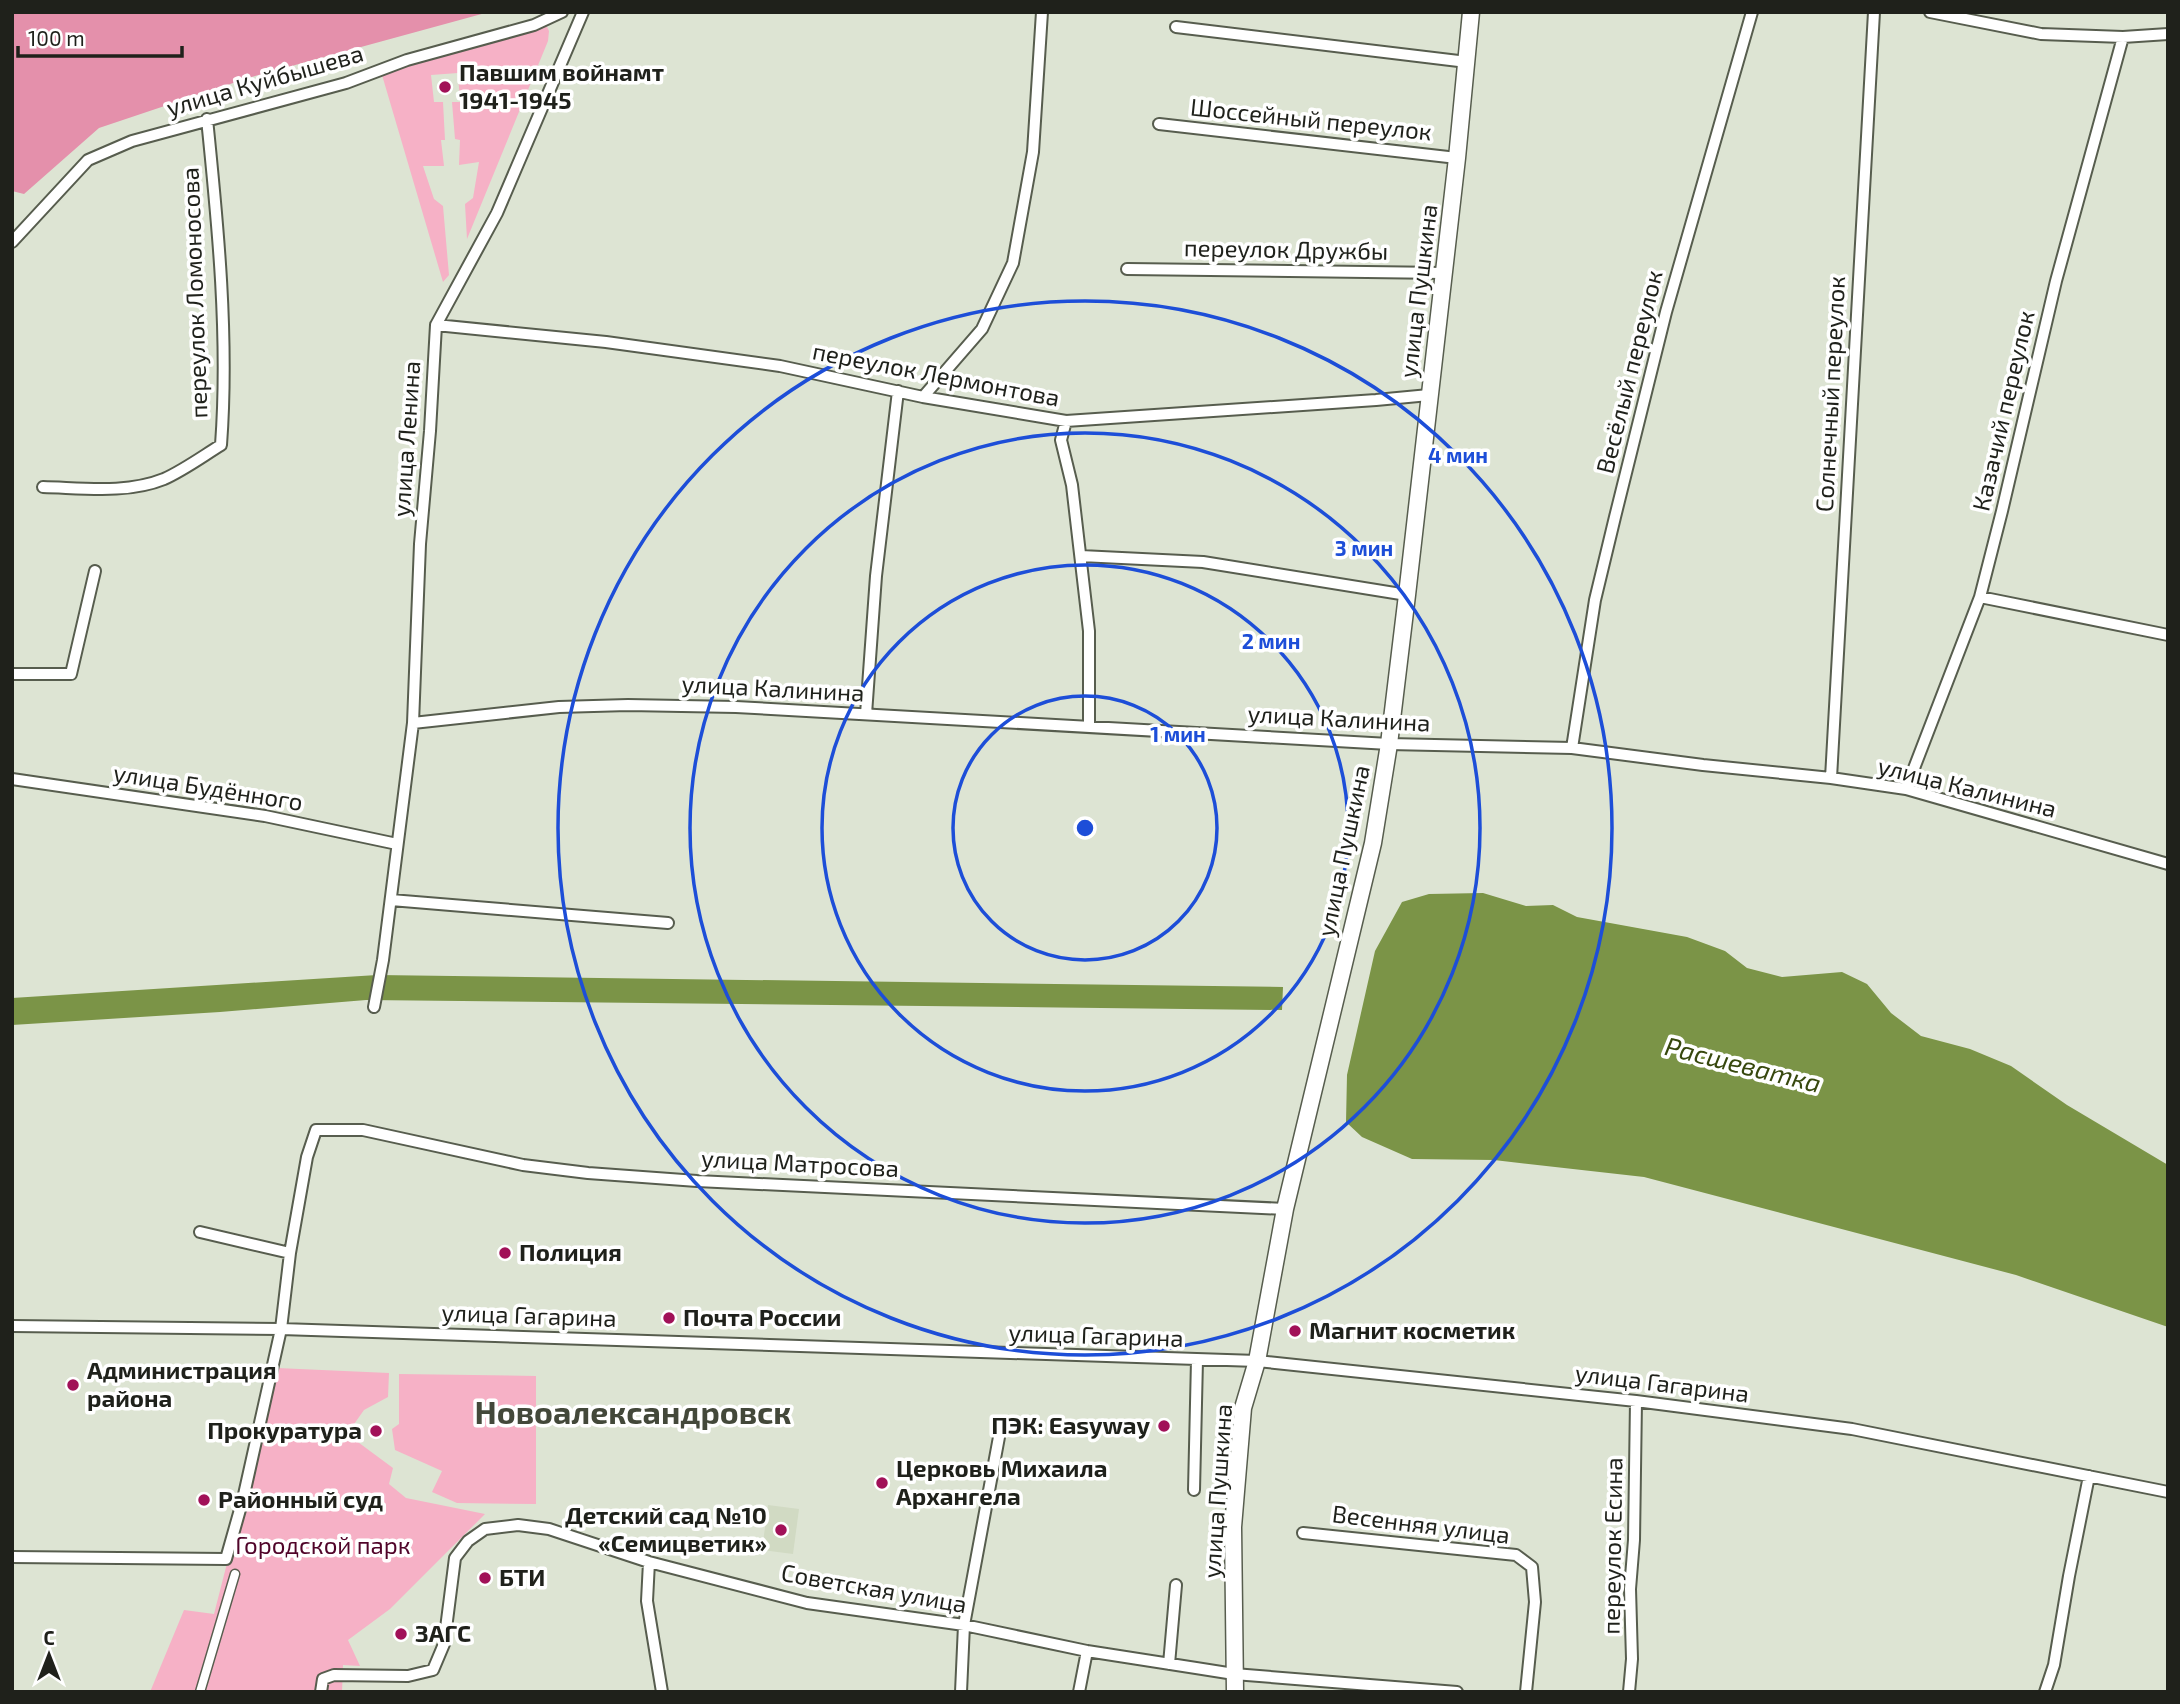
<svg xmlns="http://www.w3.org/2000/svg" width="2180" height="1704" font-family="'Exo 2',sans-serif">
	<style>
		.built { fill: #d1dac3 }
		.green { fill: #f6b1c6 }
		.forest { fill: #e490ab }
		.water { fill: #7b9447 }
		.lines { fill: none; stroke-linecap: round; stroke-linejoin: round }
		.pedestrian-casing { stroke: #575d4e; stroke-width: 11 }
		.minor-casing { stroke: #575d4e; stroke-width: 14 }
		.secondary-casing { stroke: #575d4e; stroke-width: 19 }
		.pedestrian { stroke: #fff; stroke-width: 8 }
		.minor { stroke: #fff; stroke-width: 10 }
		.secondary { stroke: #fff; stroke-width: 16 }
		.ring { fill: none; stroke: #1d4ed8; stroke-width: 3.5 }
		.poi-dot { fill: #a11158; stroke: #fff; stroke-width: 2.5 }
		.labels { text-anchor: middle; stroke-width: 7; stroke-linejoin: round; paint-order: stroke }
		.poi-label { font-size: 24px; font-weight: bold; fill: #1f211b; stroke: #fff; text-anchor: start }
		.street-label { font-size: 24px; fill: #1f211b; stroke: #fff }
		.park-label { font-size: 24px; fill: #500429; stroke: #fff }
		.water-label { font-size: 26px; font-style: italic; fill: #37480e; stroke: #fff }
		.district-label { font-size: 32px; font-weight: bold; fill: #43483a; stroke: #fff }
		.centre { fill: #1d4ed8; stroke: #fff; stroke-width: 3.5 }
		.ring-label { font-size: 21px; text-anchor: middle; font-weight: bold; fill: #1d4ed8; stroke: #fff; stroke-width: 7; stroke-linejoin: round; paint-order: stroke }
	</style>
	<rect width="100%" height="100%" fill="#dde4d3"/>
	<path class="built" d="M768,1505L799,1509L793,1554L762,1550Z"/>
	<path class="green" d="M544,27H547L549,31L548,41L467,239L465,204L473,198L479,162L459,165L460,140L455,139L452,102H460L458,73L431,75L434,102H443L445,140H441L444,166H423L434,199L443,206L449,275L443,282L382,75L385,72Z
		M277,1368L389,1373L388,1397L364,1410L347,1434L393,1468L389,1484L406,1498L485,1514L390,1609L348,1640L360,1666L343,1665L342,1692H150L184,1610L214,1614Z
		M399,1374L536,1376V1504L457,1503L432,1492L442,1471L395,1450L392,1429L399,1424Z"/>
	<path class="forest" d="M12,12H489L248,78L99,128L24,194L12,191Z"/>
	<path class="water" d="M1483,893L1526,906L1553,905L1577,917L1687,937L1725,951L1747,968L1782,977L1842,972L1867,984L1891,1013L1921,1036L1970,1049L2011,1066L2067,1105L2168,1165V1327L2016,1275L1644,1177L1494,1160L1412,1159L1362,1137L1346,1122L1347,1075L1375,951L1402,902L1429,894Z
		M377,975L1283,987L1282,1010L366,1000L220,1012L12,1025V998Z"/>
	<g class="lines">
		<g class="pedestrian-casing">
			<path id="pedestrian" d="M200,1692L235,1574"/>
		</g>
		<g class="minor-casing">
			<path id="minor" d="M1930,12L2041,34L2123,37L2168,34
				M1176,27L1467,62
				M1159,124L1457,158
				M12,242L88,160L132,141L346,83L407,60L534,25L562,12
				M1127,269L1444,273
				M436,325L606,342L780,366L923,397L1066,421L1376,400L1429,395
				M923,397L982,329L1013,263L1033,152L1042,12
				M1066,421L1061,440L1072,485L1089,631V726
				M43,487C83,488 127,494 164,479C184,470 203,456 221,445C229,338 218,226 207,119
				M1081,556L1203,562L1407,595
				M1980,597L2168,635
				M12,674H71L95,571
				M866,714L876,576L898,391
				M413,723L559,707L628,705L736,707L1389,744L1572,748L1703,765L1831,778L1906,789L2168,864
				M1572,748L1595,600L1615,517L1666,312L1752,12
				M1831,778L1874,12
				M12,779L265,816L397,844
				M1906,789L1980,597L2002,511L2056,281L2123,37
				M391,900L668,923
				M374,1007L383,960L413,723L420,544L430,431L436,325L497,213L583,12
				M200,1232L290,1253
				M12,1326L281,1329L1257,1361L1636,1401L1852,1429L2168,1492
				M1194,1490L1197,1360
				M1303,1533L1516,1555L1532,1567L1535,1602L1526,1692
				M12,1557L226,1559L243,1499L281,1329L290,1253L307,1157L316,1130H363L523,1165L588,1173L697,1181L1285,1209
				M649,1562L647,1601L662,1692
				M1169,1664L1176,1585
				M321,1692L323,1679L334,1675L408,1676L433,1670L444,1644L455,1558L468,1541L485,1529L518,1525L549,1529L649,1562L807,1603L964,1625L1087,1651L1196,1668L1234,1674L1457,1692
				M961,1692L964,1625L999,1437
				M1079,1692L1087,1651
				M1629,1692L1632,1659L1630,1589L1634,1540L1636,1401
				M2045,1692L2054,1665L2069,1576L2089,1476"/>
		</g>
		<g class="secondary-casing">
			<path id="secondary" d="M1235,1692L1233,1527L1243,1408L1257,1361L1285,1209L1373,843L1389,744L1407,595L1457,158L1471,12"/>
		</g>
		<use href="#pedestrian" class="pedestrian"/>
		<use href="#minor" class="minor"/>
		<use href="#secondary" class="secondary"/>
	</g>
	<g class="ring">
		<circle cx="1085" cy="828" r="132"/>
		<circle cx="1085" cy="828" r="263"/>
		<circle cx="1085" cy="828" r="395"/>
		<circle cx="1085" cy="828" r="527"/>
	</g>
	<g class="poi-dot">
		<circle cx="445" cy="87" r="7"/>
		<circle cx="505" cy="1253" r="7"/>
		<circle cx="669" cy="1318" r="7"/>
		<circle cx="1295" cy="1331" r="7"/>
		<circle cx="73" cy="1385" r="7"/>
		<circle cx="1164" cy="1426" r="7"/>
		<circle cx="376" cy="1431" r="7"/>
		<circle cx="882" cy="1483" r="7"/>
		<circle cx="204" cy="1500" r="7"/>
		<circle cx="781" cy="1530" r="7"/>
		<circle cx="485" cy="1578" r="7"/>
		<circle cx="401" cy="1634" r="7"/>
	</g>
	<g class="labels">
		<g class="poi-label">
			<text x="459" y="81">Павшим войнамт<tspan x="459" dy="28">1941-1945</tspan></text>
			<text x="519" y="1261">Полиция</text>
			<text x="683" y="1326">Почта России</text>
			<text x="1309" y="1339">Магнит косметик</text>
			<text x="87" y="1379">Администрация<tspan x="87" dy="28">района</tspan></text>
			<text x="1150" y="1434" text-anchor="end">ПЭК: Easyway</text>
			<text x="362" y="1439" text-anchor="end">Прокуратура</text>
			<text x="896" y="1477">Церковь Михаила<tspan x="896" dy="28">Архангела</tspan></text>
			<text x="218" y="1508">Районный суд</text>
			<text x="767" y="1524" text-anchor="end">Детский сад №10<tspan x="767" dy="28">«Семицветик»</tspan></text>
			<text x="499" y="1586">БТИ</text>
			<text x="415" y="1642">ЗАГС</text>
		</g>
		<g class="street-label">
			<text transform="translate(265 81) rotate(-16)" y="8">улица Куйбышева</text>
			<text transform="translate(1311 120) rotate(6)" y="8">Шоссейный переулок</text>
			<text transform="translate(1286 250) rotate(1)" y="8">переулок Дружбы</text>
			<text transform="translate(1419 291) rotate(-83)" y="8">улица Пушкина</text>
			<text transform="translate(195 293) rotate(-92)" y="8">переулок Ломоносова</text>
			<text transform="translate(1630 372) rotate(-76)" y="8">Весёлый переулок</text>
			<text transform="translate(936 375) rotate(11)" y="8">переулок Лермонтова</text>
			<text transform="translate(1831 394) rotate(-87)" y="8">Солнечный переулок</text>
			<text transform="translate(2004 411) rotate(-77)" y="8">Казачий переулок</text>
			<text transform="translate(407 439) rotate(-86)" y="8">улица Ленина</text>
			<text transform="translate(773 689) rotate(3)" y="8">улица Калинина</text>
			<text transform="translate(1339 719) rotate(3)" y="8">улица Калинина</text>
			<text transform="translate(208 788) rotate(9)" y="8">улица Будённого</text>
			<text transform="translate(1967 788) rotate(14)" y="8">улица Калинина</text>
			<text transform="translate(1344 851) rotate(-78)" y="8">улица Пушкина</text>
			<text transform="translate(800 1164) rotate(3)" y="8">улица Матросова</text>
			<text transform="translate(529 1316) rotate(2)" y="8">улица Гагарина</text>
			<text transform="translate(1096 1336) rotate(2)" y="8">улица Гагарина</text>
			<text transform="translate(1662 1384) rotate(7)" y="8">улица Гагарина</text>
			<text transform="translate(1218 1491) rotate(-86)" y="8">улица Пушкина</text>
			<text transform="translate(1421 1525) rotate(7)" y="8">Весенняя улица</text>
			<text transform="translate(1613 1546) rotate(-89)" y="8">переулок Есина</text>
			<text transform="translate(874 1589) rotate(10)" y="8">Советская улица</text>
		</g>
		<g class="park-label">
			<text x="323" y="1554">Городской парк</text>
		</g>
		<g class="water-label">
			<text transform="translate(1743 1065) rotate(14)" y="9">Расшеватка</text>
		</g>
		<g class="district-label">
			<text x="633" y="1424">Новоалександровск</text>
		</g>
	</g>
	<circle cx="1085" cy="828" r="10" class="centre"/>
	<g class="ring-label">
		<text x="1458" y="463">4 мин</text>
		<text x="1364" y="556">3 мин</text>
		<text x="1271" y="649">2 мин</text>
		<text x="1178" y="742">1 мин</text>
	</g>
	<rect width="2180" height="1704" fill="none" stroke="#1f211b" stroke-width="28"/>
	<g transform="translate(49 1655)" stroke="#ffffff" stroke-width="5" paint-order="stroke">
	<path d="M0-5L12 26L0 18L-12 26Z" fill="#1f211b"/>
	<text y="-10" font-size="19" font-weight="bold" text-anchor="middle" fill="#1f211b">С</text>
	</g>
	<path d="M18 46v10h164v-10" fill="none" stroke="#1f211b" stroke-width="3.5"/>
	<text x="28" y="46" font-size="21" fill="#1f211b" stroke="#ffffff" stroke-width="5" paint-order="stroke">100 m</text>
</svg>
